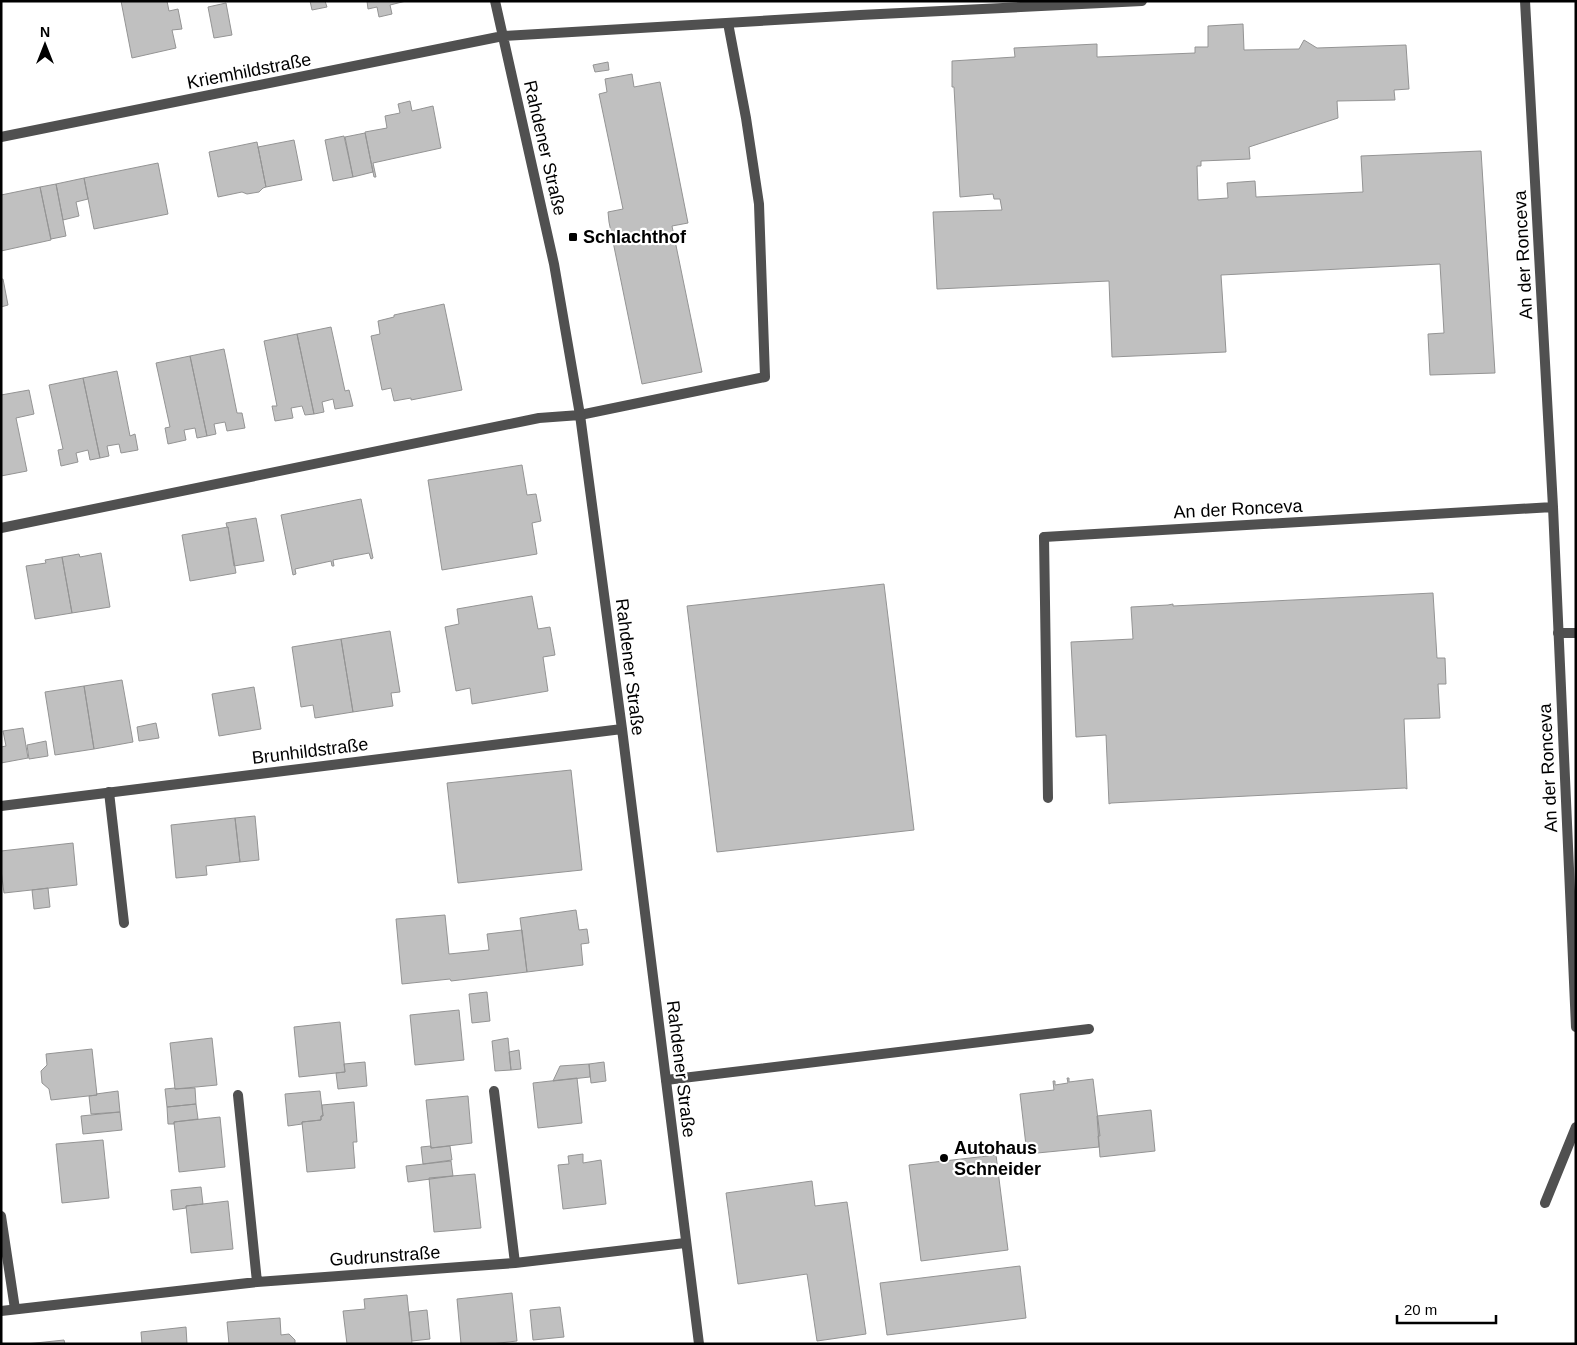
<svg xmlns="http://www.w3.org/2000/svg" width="1577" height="1345" font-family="Arial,sans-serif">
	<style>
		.building { fill: #c0c0c0; stroke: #949494 }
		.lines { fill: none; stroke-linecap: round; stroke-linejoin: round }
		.service { stroke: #505050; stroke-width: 10 }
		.minor { stroke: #505050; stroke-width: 10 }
		.poi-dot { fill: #000; stroke: #fff; stroke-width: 2 }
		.labels { text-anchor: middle; stroke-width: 4.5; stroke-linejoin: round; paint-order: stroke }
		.street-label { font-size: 18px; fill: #000; stroke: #fff }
		.poi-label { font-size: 18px; font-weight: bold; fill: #000; stroke: #fff; text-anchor: start }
	</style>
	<rect width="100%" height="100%" fill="#fff"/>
	<path class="building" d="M121,1H167L169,11L178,9L182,29L172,30L176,48L132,58Z
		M310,1H325L327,7L312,10Z
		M367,1H406L390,5L392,14L379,17L377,7L368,9Z
		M226,3L232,35L214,38L208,7Z
		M1243,24L1244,50L1299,49L1304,40L1317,48L1406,45L1409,89L1394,90L1395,100L1337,101L1338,118L1249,147L1250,159L1201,161V166H1197L1198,200L1228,198L1227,183L1255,181L1256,197L1363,192L1361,156L1481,151L1495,373L1430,375L1428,334L1444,333L1440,264L1221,275L1226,352L1112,357L1109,281L937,289L933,212L1002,210L1000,199H994L993,194L960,197L954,87H952V61L1015,57L1014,48L1097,44V57L1195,53V47H1208V26Z
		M608,62L609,70L595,72L593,65Z
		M632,74L634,87L660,82L688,223L672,226L702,372L642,384L609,222L608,212L623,209L599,94L607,92L605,79Z
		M410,101L412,111L433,106L441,148L373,163L376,177H374L365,132L387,128L385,116L400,113L398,104Z
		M365,133L373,172L353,177L345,137Z
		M344,136L353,177L333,181L325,140Z
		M294,140L302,180L266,187L258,147Z
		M257,142L266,187L263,188L259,192L247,194L242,192L218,197L209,152Z
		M158,163L168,214L94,229L84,178Z
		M84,178L88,199L76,202L79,216L63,220L56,184Z
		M56,184L66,236L51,239L40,187Z
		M40,187L51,240L1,251V195Z
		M1,279H3L8,305L1,307Z
		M444,304L462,390L411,400V398L394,401L391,388L382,390L371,336L380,334L378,321L394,317V315Z
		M331,327L345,391L349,390L353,406L335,409L333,399L322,402L324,412L314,414L297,334Z
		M297,334L314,414L305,415L302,406L291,408L293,418L275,421L272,406H277L264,341Z
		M224,349L237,413H242L245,428L227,431L225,422L214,424L216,434L207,436L190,356Z
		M190,356L207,436L197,438L195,428L184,430L186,440L168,444L165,428L170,427L156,363Z
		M117,371L130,436L135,434L138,450L121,453L119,444L107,446L109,456L100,458L83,378Z
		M83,378L100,458L90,460L88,450L76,453L78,462L61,466L58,450L63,449L49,385Z
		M29,390L34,414L16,418L27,471L1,476V395Z
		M522,465L527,495L536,494L541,521L532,523L537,554L442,570L428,480Z
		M361,499L373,558L371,559L369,553L333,560L334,566H332L331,561L295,569L296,574L293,575L281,515Z
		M256,518L264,561L234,566L228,527H227L226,523Z
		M228,527L236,573L190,581L182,535Z
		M101,553L110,607L72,613L62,557L79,554L80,557Z
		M62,557L72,613L35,619L26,566L46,563L45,560Z
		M884,584L914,830L717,852L687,606Z
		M1433,593L1437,658H1445L1446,684H1438L1440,718L1404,719L1407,789L1405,788L1111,803L1109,804L1106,735L1076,737L1071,642L1133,639L1131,607L1168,605L1173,604V606Z
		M532,596L538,629L550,627L555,655L543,657L548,691L472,704L470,688L456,691L445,627L459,624L457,609Z
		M390,631L400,692L391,693L393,706L353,712L341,639Z
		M341,639L353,712L315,718L313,705L301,707L292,647Z
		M122,680L133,742L94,749L84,686Z
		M84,686L94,749L55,755L45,692Z
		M254,687L261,729L219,736L212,694Z
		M156,723L159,738L139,741L137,727Z
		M23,728L28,758L1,763V747L6,746L3,731Z
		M46,741L48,756L29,759L27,745Z
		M571,770L582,870L458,883L447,783Z
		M255,816L259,860L240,862L235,818Z
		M235,818L240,862L206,866L207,875L176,878L171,825Z
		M73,843L77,885L4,893L1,870V851Z
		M48,888L50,907L34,909L32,890Z
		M576,910L579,930L587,929L589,943L581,944L583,965L527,972L520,918Z
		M445,915L449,954L489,950L487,934L522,930L527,972L451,981L450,979L402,984L396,919Z
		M487,992L490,1021L472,1023L469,994Z
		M459,1010L464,1060L415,1065L410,1015Z
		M340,1022L345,1072L299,1077L294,1027Z
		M212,1038L217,1085L175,1089L170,1043Z
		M508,1038L511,1070L495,1071L492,1041Z
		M92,1049L97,1095L51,1100L49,1089L42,1083L41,1071L47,1065L46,1054Z
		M519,1050L521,1069L511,1070L509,1052Z
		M365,1062L367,1086L338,1089L336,1073L345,1072L344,1064Z
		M604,1062L606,1081L591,1083L589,1064Z
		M589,1064L590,1077L553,1081L560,1066Z
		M577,1078L582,1123L538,1128L533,1083Z
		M1067,1078H1069V1082L1093,1079L1100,1136H1098L1099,1147L1027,1154L1020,1094L1054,1090L1053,1081H1055V1085L1068,1083Z
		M175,1088V1089L195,1088L196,1104L167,1107L165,1089Z
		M118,1091L120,1112L91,1114L89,1096L97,1095L96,1094Z
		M320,1091L323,1116H321V1120L302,1122V1124L288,1126L285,1094Z
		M468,1096L472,1143L431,1148L426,1100Z
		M354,1102L357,1142H353L355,1168L307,1172L302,1122L321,1120V1116H323L322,1105Z
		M196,1104L198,1119L174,1122V1124H168L167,1107Z
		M1151,1110L1155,1151L1100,1157L1097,1116Z
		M120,1112L122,1130L83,1134L81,1116Z
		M220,1117L225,1167L179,1172L174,1122Z
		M103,1140L109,1198L62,1203L56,1144Z
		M431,1146V1148L450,1146L452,1160L423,1164L421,1147Z
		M583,1154V1163L601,1160L606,1204L563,1209L558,1165L569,1164L568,1156Z
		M996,1155L1008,1250L921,1261L909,1165Z
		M451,1161L453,1176L408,1182L406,1166Z
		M475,1174L481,1228L434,1232L429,1178Z
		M812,1181L815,1206L847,1202L866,1334L817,1341L807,1274L738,1284L726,1193Z
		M201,1187L203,1204L186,1206V1208L173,1210L171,1190Z
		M228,1201L233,1249L191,1253L186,1206Z
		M1020,1266L1026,1318L887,1335L880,1283Z
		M512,1293L517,1341L491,1344H461L457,1299Z
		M407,1295L412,1344H347L343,1311L365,1309L364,1299Z
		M560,1307L564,1337L533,1340L530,1310Z
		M427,1310L430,1339L412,1341L409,1312Z
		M280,1318L281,1335L289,1334L295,1340V1344H229L227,1322Z
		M186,1327L187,1344H142L141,1332Z
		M64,1340L65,1344H26Z"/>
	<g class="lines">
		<path class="service" d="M580,415L765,377L759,204L746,118L728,23
			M1044,537L1048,798
			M1558,633H1576
			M109,792L124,923
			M666,1080L1089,1029"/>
		<path class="minor" d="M495,1L554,264L580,415L622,729L699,1344
			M1525,1L1553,507L1576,1027
			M1,137L503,36L860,15L1142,1
			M1,528L539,418L580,415
			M1044,537L1553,507
			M1,806L622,729
			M494,1091L515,1263
			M238,1095L257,1282
			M1545,1203L1576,1127
			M1,1216L15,1309
			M1,1311L257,1282L515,1263L685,1243"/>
	</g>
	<g class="poi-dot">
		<rect x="568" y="232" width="10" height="10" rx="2.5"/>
		<circle cx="944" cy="1158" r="5"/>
	</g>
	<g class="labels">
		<g class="street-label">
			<text transform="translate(249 71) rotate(-11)" y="6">Kriemhildstraße</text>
			<text transform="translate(545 148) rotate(77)" y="6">Rahdener Straße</text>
			<text transform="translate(1523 255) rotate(-93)" y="6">An der Ronceva</text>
			<text transform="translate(1238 509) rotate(-3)" y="6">An der Ronceva</text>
			<text transform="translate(630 667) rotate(83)" y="6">Rahdener Straße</text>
			<text transform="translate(310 751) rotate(-7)" y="6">Brunhildstraße</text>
			<text transform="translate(1548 768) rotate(-93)" y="6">An der Ronceva</text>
			<text transform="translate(681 1069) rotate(83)" y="6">Rahdener Straße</text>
			<text transform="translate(385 1256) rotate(-4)" y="6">Gudrunstraße</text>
		</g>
		<g class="poi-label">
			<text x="583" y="243">Schlachthof</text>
			<text x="954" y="1154">Autohaus<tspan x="954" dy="21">Schneider</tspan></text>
		</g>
	</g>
	<rect width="1577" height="1345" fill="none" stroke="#000000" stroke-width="5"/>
	<g transform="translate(45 45)" stroke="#ffffff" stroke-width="4" paint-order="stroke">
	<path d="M0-4L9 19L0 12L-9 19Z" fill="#000000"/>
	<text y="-8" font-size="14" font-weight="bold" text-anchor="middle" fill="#000000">N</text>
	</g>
	<path d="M1397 1315v8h99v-8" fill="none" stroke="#000000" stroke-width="2.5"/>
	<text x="1404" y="1315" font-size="15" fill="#000000" stroke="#ffffff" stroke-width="4" paint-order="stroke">20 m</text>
</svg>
